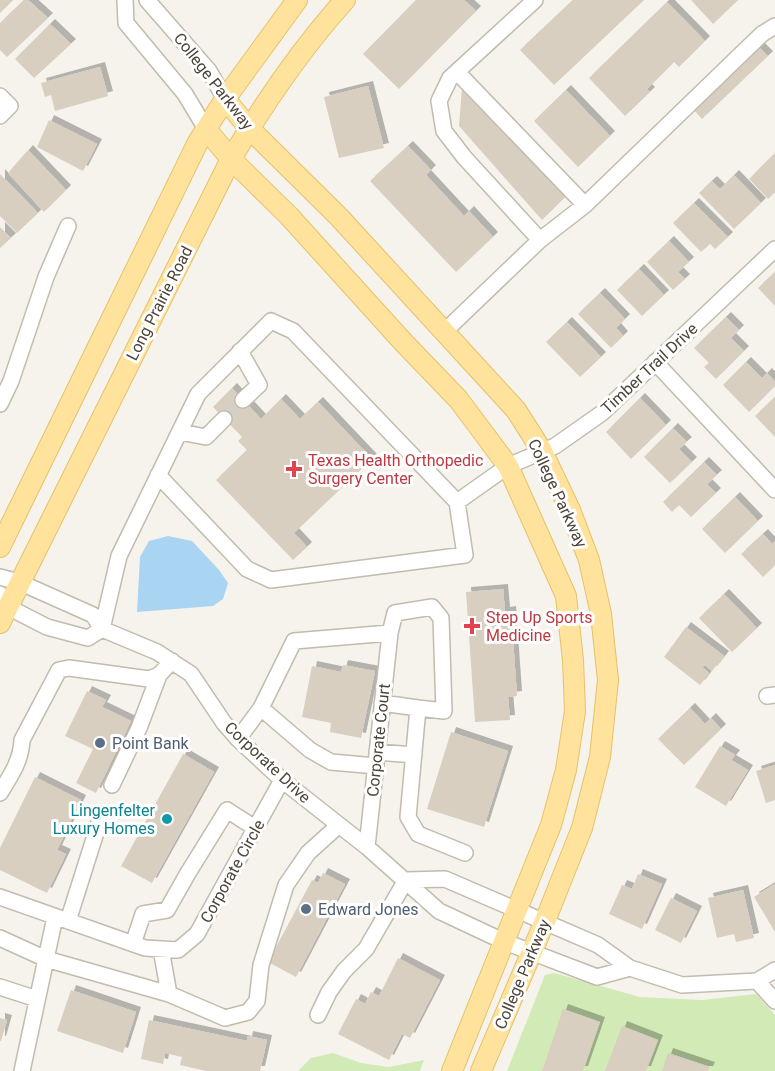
<svg xmlns="http://www.w3.org/2000/svg" width="775" height="1071" font-family="Roboto,sans-serif">
	<style>
		.green { fill: #d2eab5 }
		.water { fill: #a9d4f2 }
		.building { fill: #d8cfc1; filter: url(#shadow) }
		.lines { fill: none; stroke-linecap: round; stroke-linejoin: round }
		.minor-tunnel { stroke: #d4d0c8; stroke-width: 15; stroke-dasharray: 15 8; stroke-linecap: butt }
		.minor-casing { stroke: #c2bbae; stroke-width: 18 }
		.major-casing { stroke: #e6c16a; stroke-width: 22 }
		.minor { stroke: #fff; stroke-width: 15 }
		.major { stroke: #ffe39c; stroke-width: 20 }
		.health-dot { fill: #e0444e; stroke: #fff; stroke-width: 2 }
		.service-dot { fill: #5c6f8a; stroke: #fff; stroke-width: 2 }
		.culture-dot { fill: #0f9aa8; stroke: #fff; stroke-width: 2 }
		.labels { text-anchor: middle; stroke-width: 6; stroke-linejoin: round; paint-order: stroke }
		.street-label { font-size: 16px; fill: #4b4439; stroke: #fff }
		.health-label { font-size: 16px; fill: #be3a42; stroke: #fff; text-anchor: start }
		.service-label { font-size: 16px; fill: #4e5e75; stroke: #fff; text-anchor: start }
		.culture-label { font-size: 16px; fill: #0d838f; stroke: #fff; text-anchor: end }
	</style>
	<defs>
		<filter id="shadow"><feDropShadow dx="5" dy="-5" stdDeviation="0" flood-color="#0004"/></filter>
	</defs>
	<rect width="100%" height="100%" fill="#f6f3ec"/>
	<path class="green" d="M554,973L640,997L702,1000L756,994L775,1015V1071H507L545,975Z
		M333,1053L361,1063L389,1067L424,1060L420,1071H298L311,1058Z"/>
	<path class="water" d="M168,536L192,541L219,570L228,583L223,599L213,606L137,612L140,557L149,541Z"/>
	<path class="building" d="M0,0H13L0,13Z
		M24,0H28L48,18L7,57L0,50V23Z
		M416,0H464L476,11L399,89L363,54Z
		M573,0H644L554,85L520,50Z
		M691,0H738L713,24Z
		M667,2L705,41L679,67L674,62L647,89L650,92L625,116L589,78Z
		M50,24L71,44L34,78L15,59Z
		M758,46L768,56L702,119L693,109Z
		M100,67L108,96L55,111L51,95L45,97L41,83Z
		M368,86L384,148L339,158L324,97Z
		M462,88L566,196L542,220L459,126Z
		M566,90L610,136L578,167L534,121Z
		M49,120L97,144L83,171L37,147Z
		M408,146L431,170L426,175L464,216L469,211L493,237L456,272L370,181Z
		M28,150L66,190L44,212L8,173Z
		M775,153V192L768,199L749,179Z
		M0,174L38,213L17,233L0,216Z
		M734,175L761,203L734,229L699,193L712,181L720,189Z
		M694,203L728,237L715,249L710,244L701,252L673,223Z
		M0,227L11,238L0,248Z
		M669,241L689,262L678,272L685,279L673,290L647,262Z
		M639,269L664,295L642,316L617,290Z
		M775,272V306L758,288Z
		M600,293L625,319L616,328L623,336L611,348L578,314Z
		M726,317L739,330L731,338L744,351L716,379L704,367L709,363L694,348Z
		M567,322L601,357L580,377L546,342Z
		M746,362L762,378L767,373L775,382V386L749,412L723,385Z
		M232,388L261,419L281,399L300,419L318,402L372,459L294,533L307,547L293,560L216,480L247,450L238,441L242,437L213,407Z
		M775,397V437L755,416Z
		M640,398L666,425L631,459L606,432Z
		M673,428L687,442L679,449L692,462L670,483L644,457Z
		M704,462L717,475L707,484L716,493L691,517L679,505L672,512L663,502Z
		M735,497L758,521L725,553L702,529Z
		M763,534L772,544L775,541V565L763,577L741,554Z
		M503,589L505,612L511,611L517,696L508,697L510,720L475,722L466,592Z
		M724,594L757,628L732,652L699,618Z
		M686,627L724,656L712,671L705,665L702,667L709,673L700,685L664,657Z
		M343,665L375,671L361,738L330,732L331,723L302,717L312,666L341,672Z
		M87,691L106,700L102,707L131,721L96,793L76,783L93,749L65,736Z
		M690,708L705,724L711,718L721,729L684,765L658,739Z
		M451,732L508,751L484,827L427,809Z
		M720,746L735,755L731,760L748,770L726,806L695,787Z
		M183,754L214,772L152,883L121,866Z
		M775,765V800L766,803L756,771Z
		M35,777L81,800L57,850L66,854L47,893L0,870V848Z
		M323,873L345,884L296,977L268,962L312,880L318,883Z
		M638,874L662,884L642,929L609,914L622,885L632,889Z
		M775,884V932L754,897Z
		M743,890L754,938L736,942L734,934L717,938L708,898Z
		M671,898L697,911L681,943L655,930Z
		M398,958L440,980L410,1038L402,1034L389,1060L338,1034L356,999L365,1004L371,992L379,996Z
		M71,990L136,1012L123,1053L57,1031Z
		M563,1009L600,1022L583,1071H542Z
		M0,1018L7,1020L1,1041H0Z
		M149,1020L247,1041L248,1036L267,1040L260,1071H206L180,1065L182,1057L165,1053L163,1064L141,1059Z
		M622,1026L658,1040L646,1071H605Z
		M668,1053L710,1067L708,1071H662Z"/>
	<g class="lines">
		<path class="minor-tunnel" d="M224,419L243,400"/>
		<g class="minor-casing">
			<path id="minor" d="M125,0L126,23L185,94L206,129
				M147,0L209,71L225,99
				M535,0L450,78L439,101L444,131L464,157L540,240
				M457,72L585,205
				M0,96L10,106L0,116
				M445,331L540,240L585,205L762,34L775,26
				M240,351L259,385L243,400
				M655,362L775,490
				M0,404L11,381L46,277L68,226
				M180,432L206,437L224,419
				M457,502L508,466L555,446L602,413L775,249
				M0,577L19,582L93,615L102,629L157,652L191,674L224,723L238,739L282,780L367,847L439,911L505,942L597,977L630,968
				M0,594L8,607L47,627L88,638L102,629
				M102,629L119,556L198,394L271,321L293,331L457,502L465,555L271,580L247,569L158,475
				M767,696L775,695
				M382,703L418,708
				M261,708L310,750L331,762L376,766
				M238,739L261,708L294,641L390,633L395,613L432,607L441,618L444,711L418,708L408,817L418,834L465,853
				M377,752L414,755
				M112,785L139,728L159,675
				M0,793C11,775 21,761 22,740L59,670L69,668L149,679L159,675L172,661
				M367,847L390,633
				M406,880L445,879L598,945L630,968L682,985L757,981L775,970
				M0,897L145,948L178,950L197,934L282,780
				M68,921L99,823
				M0,938L46,959L169,994
				M133,944L143,914L167,910L188,873L227,810L255,828
				M161,949L169,994L225,1018L248,1012L257,1001L261,965L286,885L308,853L339,825
				M757,981L775,1001
				M0,987L37,999
				M318,1015L329,992L344,971L366,949L406,880
				M22,1071L55,917"/>
		</g>
		<g class="major-casing">
			<path id="major" d="M225,99L249,128L339,217L516,410L542,451L570,510L589,560L601,614L608,680L600,757L582,828L545,921L481,1071
				M206,129L231,159L289,216L404,343L458,399L479,427L508,466L566,596L573,660L575,711L566,770L551,825L452,1071
				M0,547L198,142L225,99L297,0
				M0,623L231,159C264,103 302,48 345,0"/>
		</g>
		<use href="#minor" class="minor"/>
		<use href="#major" class="major"/>
	</g>
	<g class="health-dot">
		<path d="M291 460h6v6h6v6h-6v6h-6v-6h-6v-6h6z"/>
		<path d="M469 617h6v6h6v6h-6v6h-6v-6h-6v-6h6z"/>
	</g>
	<g class="service-dot">
		<circle cx="100" cy="743" r="6"/>
		<circle cx="306" cy="909" r="6"/>
	</g>
	<circle class="culture-dot" cx="167" cy="819" r="6"/>
	<g class="labels">
		<g class="street-label">
			<text transform="translate(214 81) rotate(52)" y="6">College Parkway</text>
			<text transform="translate(159 303) rotate(-63)" y="6">Long Prairie Road</text>
			<text transform="translate(649 368) rotate(-43)" y="6">Timber Trail Drive</text>
			<text transform="translate(558 493) rotate(65)" y="6">College Parkway</text>
			<text transform="translate(378 740) rotate(-84)" y="6">Corporate Court</text>
			<text transform="translate(268 762) rotate(43)" y="6">Corporate Drive</text>
			<text transform="translate(232 871) rotate(-61)" y="6">Corporate Circle</text>
			<text transform="translate(522 974) rotate(-67)" y="6">College Parkway</text>
		</g>
		<g class="health-label">
			<text x="308" y="466">Texas Health Orthopedic<tspan x="308" dy="18">Surgery Center</tspan></text>
			<text x="486" y="623">Step Up Sports<tspan x="486" dy="18">Medicine</tspan></text>
		</g>
		<g class="service-label">
			<text x="112" y="749">Point Bank</text>
			<text x="318" y="915">Edward Jones</text>
		</g>
		<g class="culture-label">
			<text x="155" y="816">Lingenfelter<tspan x="155" dy="18">Luxury Homes</tspan></text>
		</g>
	</g>
</svg>
